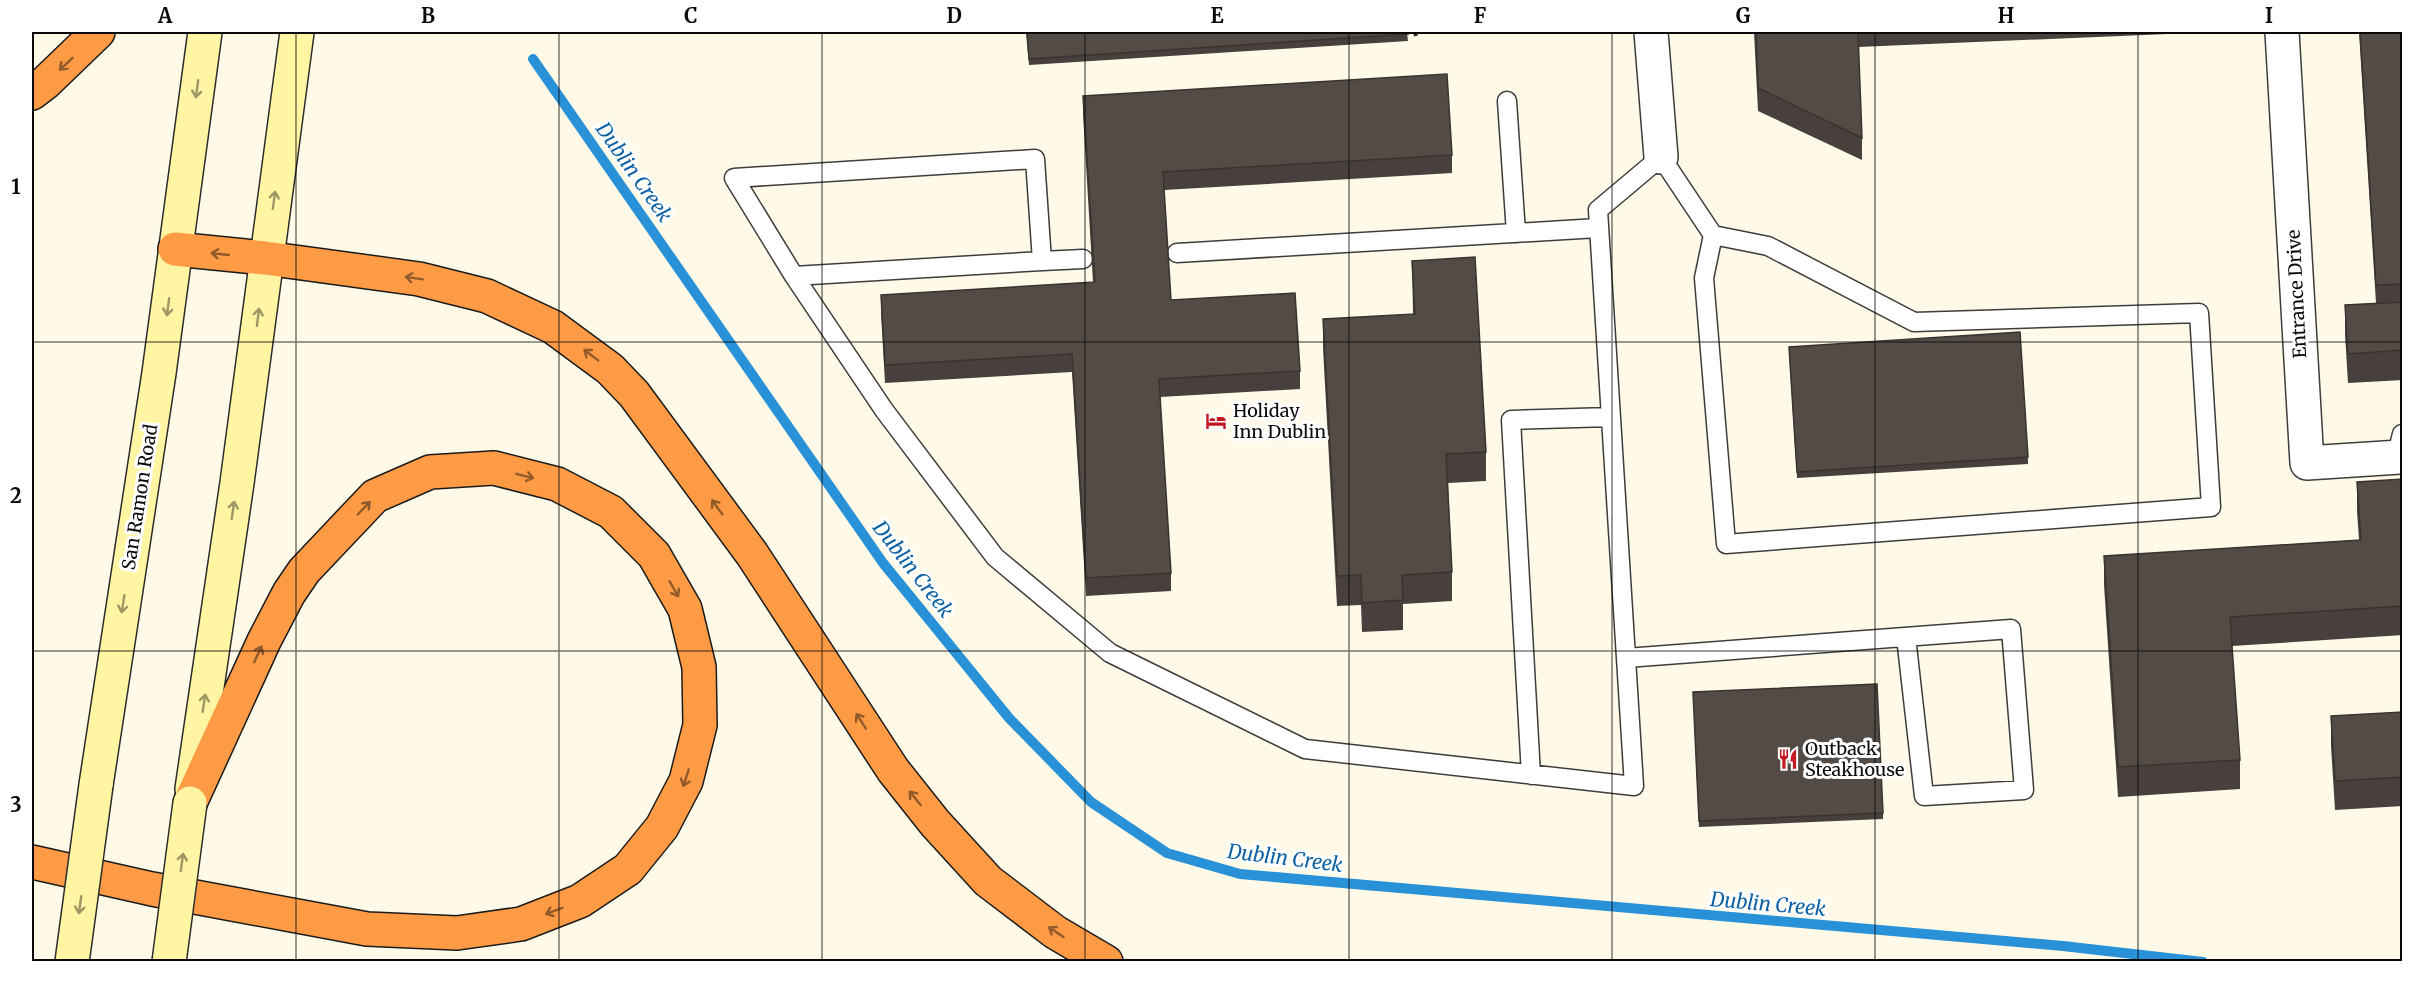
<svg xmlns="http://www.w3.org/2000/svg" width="2434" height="993" font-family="Merriweather,serif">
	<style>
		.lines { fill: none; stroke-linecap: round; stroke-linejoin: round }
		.stream { stroke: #2991d7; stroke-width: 10 }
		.service-casing { stroke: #3d3d3d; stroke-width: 21 }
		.minor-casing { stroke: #3d3d3d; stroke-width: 36 }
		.secondary-casing { stroke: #2c2c2c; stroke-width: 36 }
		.motorway-casing { stroke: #1b1b1b; stroke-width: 36 }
		.path { stroke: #2c2c2c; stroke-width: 4; stroke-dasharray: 6 3; stroke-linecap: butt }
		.service { stroke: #fff; stroke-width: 18 }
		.minor { stroke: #fff; stroke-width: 33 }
		.secondary { stroke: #fff5a2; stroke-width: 33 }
		.motorway { stroke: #ff9b45; stroke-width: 33 }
		.secondary-bridge-casing { stroke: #2c2c2c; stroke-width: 36; stroke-linecap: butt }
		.secondary-bridge { stroke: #fff5a2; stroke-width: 33 }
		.wall { fill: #47403c }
		.building { fill: #534b46; stroke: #3a3431; stroke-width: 1.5 }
		.oneway { stroke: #915a2a }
		.oneway2 { stroke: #9d9765 }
		.grid { fill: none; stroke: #0a0a0a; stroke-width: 1.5; stroke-opacity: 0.55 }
		.labels { text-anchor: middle; stroke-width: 6; stroke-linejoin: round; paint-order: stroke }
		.street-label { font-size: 18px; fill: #0a0a0a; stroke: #fff }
		.poi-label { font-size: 18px; fill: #0a0a0a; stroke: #fff; text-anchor: start }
		.water-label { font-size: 20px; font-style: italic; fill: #0c60a3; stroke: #fff }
		.neatline { fill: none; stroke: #0a0a0a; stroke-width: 2 }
		.grid-label { font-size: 20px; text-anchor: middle; font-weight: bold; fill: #0a0a0a }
	</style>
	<rect width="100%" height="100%" fill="#fffae7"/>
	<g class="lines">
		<path class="stream" d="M533,59L883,563L1009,718L1091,802L1167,853L1240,874L2063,946L2203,962"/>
		<g class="service-casing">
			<path id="service" d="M1507,101L1516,233
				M1177,253L1598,228
				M1042,261L1083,259
				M794,276L1042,261L1035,159L734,178L794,276L884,410L995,557L1110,653L1305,749L1634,786L1598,210L1661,157L1713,235L1704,278L1726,544L2211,507L2199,313L1914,322L1768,246L1713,235
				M2402,434L2399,446L2402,461
				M1626,658L2011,629L2024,790L1924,796L1906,637
				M1531,775L1511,420L1611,417"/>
		</g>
		<g class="minor-casing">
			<path id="minor" d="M1651,32L1661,157
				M2282,32L2307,463L2400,457"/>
		</g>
		<g class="secondary-casing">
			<path id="secondary" d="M96,785L159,373L205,32
				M192,789L237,483L297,32"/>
		</g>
		<g class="motorway-casing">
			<path id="motorway" d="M32,93L45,83L98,32
				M175,249L265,258L419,279L487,296L553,327L610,369L634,394L752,554L893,770L935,823L988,881L1055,932L1106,962
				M32,862L152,889L367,929L457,933L521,924L580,901L628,869L662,827L686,781L700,725L699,667L685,609L654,555L611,512L557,484L494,468L430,472L375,496L304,571L289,593L264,641L190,803"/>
		</g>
		<path class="path" d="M1415,32L1416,36"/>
		<use href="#service" class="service"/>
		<use href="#minor" class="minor"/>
		<use href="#secondary" class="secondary"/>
		<use href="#motorway" class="motorway"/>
		<g class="secondary-bridge-casing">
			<path id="secondary-bridge" d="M72,962L96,785
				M169,962L190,803"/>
		</g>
		<use href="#secondary-bridge" class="secondary-bridge"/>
	</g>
	<path class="wall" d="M1026,32H1407L1408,41L1029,65Z
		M1754,32H2215L1858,47L1862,138V160L1758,111Z
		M2359,32H2403V380L2348,383L2345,335V305L2376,303Z
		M1083,96L1452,155V173L1164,190L1171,300L1300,371V389L1160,397L1171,573V591L1086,596L1072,372L885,383L881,313V295L1093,282L1083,114Z
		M1412,261L1486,452V481L1448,483L1452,572V601L1403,604V630L1362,632L1361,605L1337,606L1323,348V319L1413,314Z
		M1789,353L2028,457V464L1797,478Z
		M2403,479V635L2232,646L2240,760V789L2118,797L2104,585V556L2359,540L2357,511V482Z
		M1693,692L1883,813V819L1699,827Z
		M2403,712V806L2335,810L2331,746V716Z"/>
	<path class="building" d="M1027,32H1407L1408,34L1029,59Z
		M1756,32H1858L1862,138L1758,88Z
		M2360,32H2403V284L2376,285Z
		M1447,74L1452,155L1163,172L1171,300L1295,293L1300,371L1159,379L1171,573L1086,578L1072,354L885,365L881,295L1095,282L1083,96Z
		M1475,257L1486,452L1446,454L1452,572L1402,575L1403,600L1362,603L1361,575L1337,576L1323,319L1415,314L1412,261Z
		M2403,302V350L2348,354L2345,305Z
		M2020,332L2028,457L1797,472L1789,347Z
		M2403,479V606L2230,617L2240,760L2118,767L2104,556L2361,540L2357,482Z
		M1877,684L1883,813L1699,821L1693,692Z
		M2403,712V777L2335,781L2331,716Z"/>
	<defs><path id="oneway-shaft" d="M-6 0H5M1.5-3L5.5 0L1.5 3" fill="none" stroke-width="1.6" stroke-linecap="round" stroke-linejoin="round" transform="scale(1.5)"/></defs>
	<g class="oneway">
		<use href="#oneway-shaft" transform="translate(66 64) rotate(137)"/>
		<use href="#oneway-shaft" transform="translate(220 254) rotate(-174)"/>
		<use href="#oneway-shaft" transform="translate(414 278) rotate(-171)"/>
		<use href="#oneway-shaft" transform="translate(591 355) rotate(-143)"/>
		<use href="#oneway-shaft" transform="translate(525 476) rotate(14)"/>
		<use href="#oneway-shaft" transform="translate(717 507) rotate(-126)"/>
		<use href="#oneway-shaft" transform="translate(364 508) rotate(-46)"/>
		<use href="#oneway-shaft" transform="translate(674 589) rotate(60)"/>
		<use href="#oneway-shaft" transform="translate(258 654) rotate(-65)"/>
		<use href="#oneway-shaft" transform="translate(861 721) rotate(-123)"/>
		<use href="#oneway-shaft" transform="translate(686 778) rotate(108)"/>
		<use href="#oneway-shaft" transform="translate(915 798) rotate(-129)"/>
		<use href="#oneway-shaft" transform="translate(554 911) rotate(159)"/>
		<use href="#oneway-shaft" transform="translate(1056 932) rotate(-146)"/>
	</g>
	<g class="oneway2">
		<use href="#oneway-shaft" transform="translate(197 89) rotate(98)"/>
		<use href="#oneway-shaft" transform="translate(274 200) rotate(-82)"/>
		<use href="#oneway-shaft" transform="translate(168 307) rotate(98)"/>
		<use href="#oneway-shaft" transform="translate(258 317) rotate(-83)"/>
		<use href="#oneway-shaft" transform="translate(233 510) rotate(-82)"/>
		<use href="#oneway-shaft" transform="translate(123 604) rotate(99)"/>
		<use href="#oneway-shaft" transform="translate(204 703) rotate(-81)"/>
		<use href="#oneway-shaft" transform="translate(182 862) rotate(-82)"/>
		<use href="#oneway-shaft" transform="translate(80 905) rotate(98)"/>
	</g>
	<path class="grid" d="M296,32V962M559,32V962M822,32V962M1085,32V962M1349,32V962M1612,32V962M1875,32V962M2138,32V962M32,342H2402M32,651H2402"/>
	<defs>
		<g id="hotel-bare" transform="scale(1.62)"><path d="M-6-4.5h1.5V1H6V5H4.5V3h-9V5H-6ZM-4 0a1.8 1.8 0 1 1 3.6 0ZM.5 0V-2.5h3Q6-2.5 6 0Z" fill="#c31920" stroke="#fff" stroke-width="2.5" paint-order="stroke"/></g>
		<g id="restaurant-bare" transform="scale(1.62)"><path d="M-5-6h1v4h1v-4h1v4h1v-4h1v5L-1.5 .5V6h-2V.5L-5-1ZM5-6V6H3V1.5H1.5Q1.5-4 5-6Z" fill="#c31920" stroke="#fff" stroke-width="2.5" paint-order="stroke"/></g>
	</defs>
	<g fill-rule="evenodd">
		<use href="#hotel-bare" x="1216" y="421"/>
		<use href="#restaurant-bare" x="1788" y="759"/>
	</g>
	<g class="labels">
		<g class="street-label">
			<text transform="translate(2297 294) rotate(-93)" y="6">Entrance Drive</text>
			<text transform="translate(140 497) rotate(-81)" y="6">San Ramon Road</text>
		</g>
		<g class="poi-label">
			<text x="1233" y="417">Holiday<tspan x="1233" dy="21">Inn Dublin</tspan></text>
			<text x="1805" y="755">Outback<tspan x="1805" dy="21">Steakhouse</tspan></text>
		</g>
		<g class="water-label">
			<text transform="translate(634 172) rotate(55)" y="7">Dublin Creek</text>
			<text transform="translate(913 569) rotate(52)" y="7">Dublin Creek</text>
			<text transform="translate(1285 858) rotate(7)" y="7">Dublin Creek</text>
			<text transform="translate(1768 904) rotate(5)" y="7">Dublin Creek</text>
		</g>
	</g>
	<rect width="2434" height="993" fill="none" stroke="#ffffff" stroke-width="66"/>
	<rect x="33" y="33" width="2368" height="927" class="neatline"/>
	<g class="grid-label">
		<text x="165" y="23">A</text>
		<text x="428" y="23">B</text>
		<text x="691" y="23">C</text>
		<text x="954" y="23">D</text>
		<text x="1217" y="23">E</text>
		<text x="1480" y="23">F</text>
		<text x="1743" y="23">G</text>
		<text x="2006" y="23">H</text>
		<text x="2269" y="23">I</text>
		<text x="16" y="194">1</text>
		<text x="16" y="503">2</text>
		<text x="16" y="812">3</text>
	</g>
</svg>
